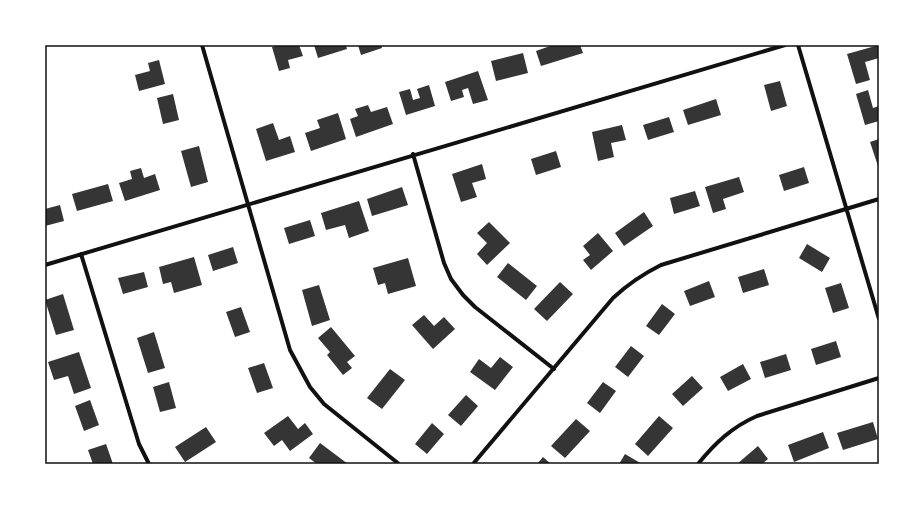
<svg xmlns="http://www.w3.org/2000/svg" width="924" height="509" font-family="Mulish,sans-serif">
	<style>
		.building { fill: #353535 }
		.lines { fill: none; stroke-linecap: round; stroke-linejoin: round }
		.minor { stroke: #111; stroke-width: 4 }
		.neatline { fill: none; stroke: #111; stroke-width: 1.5 }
	</style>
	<rect width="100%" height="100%" fill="#fff"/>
	<path class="building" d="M280,45H299L303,56L288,60L290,68L279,71L272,47Z
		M314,45H346L347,49L318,58Z
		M358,45H381L382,48L361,55Z
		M553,45H580L583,53L541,66L536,51Z
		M879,45V58L865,62L870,80L856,84L847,54Z
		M523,53L528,73L496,81L491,61Z
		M159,60L165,84L139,91L135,75L150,71L148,63Z
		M478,71L488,100L473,104L468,88L462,90L464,97L451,101L445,82Z
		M780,81L787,106L771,111L764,85Z
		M429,85L435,106L406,115L399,92L410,89L413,100L420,98L417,89Z
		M868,90L873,108L879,106V121L865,125L856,94Z
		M173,94L179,120L163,124L157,98Z
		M716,99L721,115L688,125L683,110Z
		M368,105L371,112L387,107L393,124L356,137L350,119L358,116L355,109Z
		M338,113L346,139L311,151L305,133L320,128L317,120Z
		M669,117L674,132L648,140L643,125Z
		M273,123L279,140L290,136L295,152L266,161L256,129Z
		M622,125L626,140L611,143L614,157L598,161L592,132Z
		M879,139V169L870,142Z
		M199,146L208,182L191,187L181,151Z
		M556,151L561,167L536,175L531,159Z
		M482,164L486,179L472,183L477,197L461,202L452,174Z
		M804,167L809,183L784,191L779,175Z
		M141,168L144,178L155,174L160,190L125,201L119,183L132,179L130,171Z
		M739,177L744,192L723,199L726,209L713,213L705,187Z
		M108,184L113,201L77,211L72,194Z
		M402,187L408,205L372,216L367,199Z
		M695,191L700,206L674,214L670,198Z
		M359,201L369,231L349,238L345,225L326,230L321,213Z
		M60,205L64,221L45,226V209Z
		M644,212L653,226L624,246L615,233Z
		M310,220L315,236L289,244L284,228Z
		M489,222L510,243L487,265L477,254L487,243L477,233Z
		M598,233L613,251L591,270L583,260L590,255L583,246Z
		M807,244L830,258L822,272L799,258Z
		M233,247L238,263L213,271L208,255Z
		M194,257L202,285L174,293L171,282L163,284L159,267Z
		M408,258L416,286L388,294L385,283L378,285L373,268Z
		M508,263L537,286L526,300L497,277Z
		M764,269L769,285L743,293L738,277Z
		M144,272L148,287L123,294L118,278Z
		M709,281L715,297L690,306L684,291Z
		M560,282L573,294L547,321L534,309Z
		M841,283L849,308L833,313L825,288Z
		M319,285L330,320L312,326L302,290Z
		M63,294L74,330L56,335L45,300Z
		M662,304L675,314L659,335L646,326Z
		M241,307L250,332L235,337L226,312Z
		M424,315L434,326L444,317L455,329L433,349L412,325Z
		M331,327L355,356L347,362L352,368L343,375L327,355L330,352L318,338Z
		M154,332L165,368L148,373L137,338Z
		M836,341L841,357L816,365L811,349Z
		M631,346L644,356L628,377L615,367Z
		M79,352L91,388L74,394L68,376L54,380L48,362Z
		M786,354L791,370L765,378L760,362Z
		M500,357L513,367L495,390L470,372L479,359L491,368Z
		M264,363L273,388L257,393L248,368Z
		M743,364L751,379L728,391L720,377Z
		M390,369L405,380L382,409L367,398Z
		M692,376L703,388L683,406L672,394Z
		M169,382L176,408L160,412L153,387Z
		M603,382L616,391L600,413L587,403Z
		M466,395L478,406L461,426L448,415Z
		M90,400L99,425L84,431L75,406Z
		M288,416L298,429L305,423L313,434L290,451L282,440L274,446L264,433Z
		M659,416L673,428L648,456L635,444Z
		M576,419L590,431L565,458L551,446Z
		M873,422L878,439L843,450L837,433Z
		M432,423L444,434L427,454L415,444Z
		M206,427L216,442L185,462L175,447Z
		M823,432L829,448L794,462L788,445Z
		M320,443L348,464H317L309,458Z
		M106,444L113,464H93L88,450Z
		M758,446L768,459L762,464H737Z
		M625,454L642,464H619Z
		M543,457L551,464H537Z"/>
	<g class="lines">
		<path class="minor" d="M202,45L290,350L310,387L324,404L399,464
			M798,45L879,319
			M413,154L444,263L451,279L463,295L475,307L554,369
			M81,254L139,444L149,464
			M45,265L785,45
			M473,464L613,298C628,284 643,274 661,265L879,199
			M698,464C715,443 732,427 757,416L879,378"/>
	</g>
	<rect width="924" height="509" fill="none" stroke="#ffffff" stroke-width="92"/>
	<rect x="46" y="46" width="832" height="417" class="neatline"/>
</svg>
